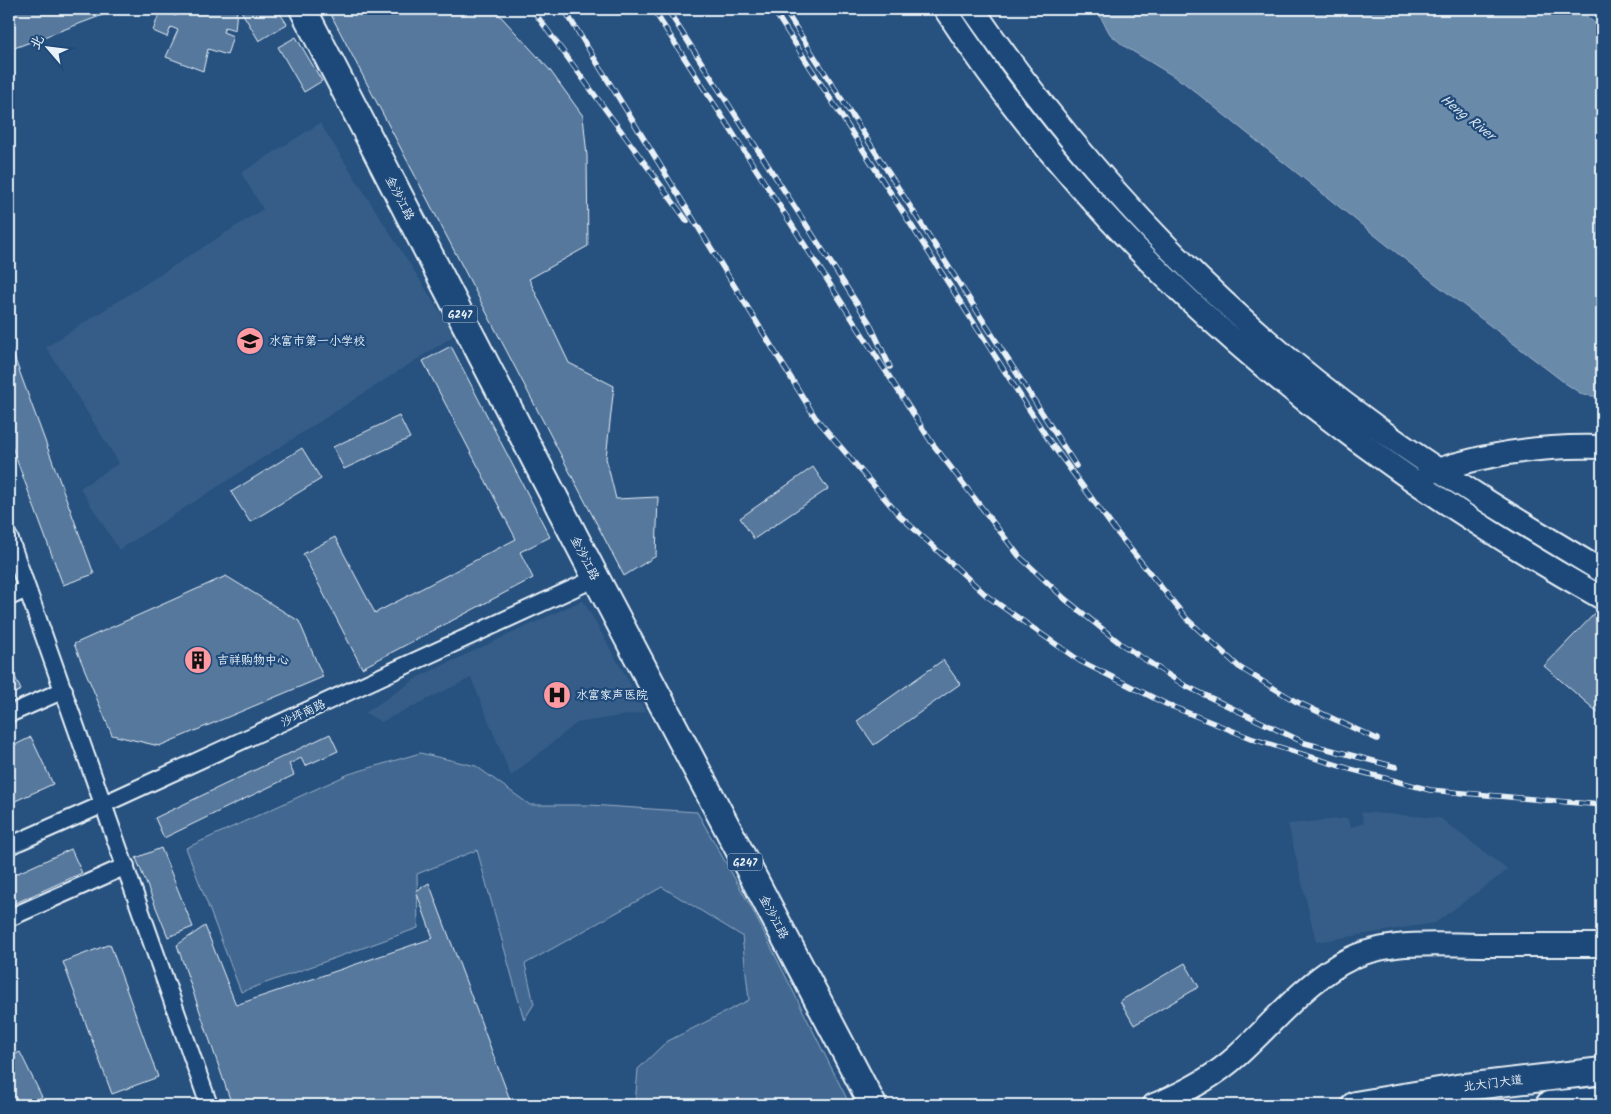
<svg xmlns="http://www.w3.org/2000/svg" width="1611" height="1114" font-family="Kalam,'LXGW WenKai TC',sans-serif">
	<style>
		.built { fill: #355d88 }
		.green { fill: #436891; stroke: #96acc4 }
		.water { fill: #6b8aaa; stroke: #9db3c9 }
		.building { fill: #57789d; stroke: #e8f1f8 }
		.lines { fill: none; stroke-linecap: round; stroke-linejoin: round }
		.minor-casing { stroke: #e8f1f8; stroke-width: 20 }
		.secondary-casing { stroke: #e8f1f8; stroke-width: 26 }
		.trunk-casing { stroke: #e8f1f8; stroke-width: 30 }
		.minor { stroke: #1f4a7a; stroke-width: 16 }
		.secondary { stroke: #1f4a7a; stroke-width: 22 }
		.trunk { stroke: #1f4a7a; stroke-width: 26 }
		.rail-casing { stroke: #e8f1f8; stroke-width: 5.5 }
		.rail { stroke: #1f4a7a; stroke-width: 4; stroke-dasharray: 11; stroke-linecap: butt }
		.labels { text-anchor: middle; stroke-width: 4.5; stroke-linejoin: round; paint-order: stroke }
		.shield { fill: #1f4a7a; stroke: #acbfd2; stroke-width: 1 }
		.shield-label { font-size: 11px; font-weight: bold; fill: #e8f1f8 }
		.street-label { font-size: 12px; fill: #e8f1f8; stroke: #1f4a7a }
		.poi-label { font-size: 12px; fill: #e8f1f8; stroke: #1f4a7a; text-anchor: start }
		.water-label { font-size: 14px; font-style: italic; fill: #d5e2ec; stroke: #1f4a7a }
	</style>
	<rect width="100%" height="100%" fill="#27517f"/>
	<filter id="ink" filterUnits="userSpaceOnUse"><feTurbulence type="fractalNoise" baseFrequency=".02" numOctaves="2"/><feDisplacementMap in="SourceGraphic" scale="10" xChannelSelector="R" yChannelSelector="G"/><feConvolveMatrix kernelMatrix="1 2 1 2 8 2 1 2 1" color-interpolation-filters="sRGB"/></filter>
	<g filter="url(#ink)">
		<path class="built" d="M320,123L455,335L119,550L80,488L119,463L46,347L263,209L241,173Z
			M583,600L646,712L577,723L511,776L471,678L381,722L365,713L420,676Z
			M1361,812L1440,818L1508,870L1435,923L1316,942L1288,824L1347,818L1351,827L1364,823Z"/>
		<path class="green" d="M420,753L476,766L530,805H590L697,812L752,909L850,1105H635L638,1069L666,1042L749,1000L742,936L662,887L525,964L534,1004L524,1020L477,850L417,874L418,928L241,992L186,848L349,774Z"/>
		<path class="water" d="M1096,9H1578L1602,29V397L1583,395L1565,383L1432,281L1183,82L1124,46L1110,34Z"/>
		<path class="building" d="M14,9H119L9,50V11Z
			M178,9L237,10L235,30L225,27L223,32L233,36L227,55L208,49L203,71L166,57L178,30L171,27L167,37L153,31L160,11L176,16Z
			M240,9H277L287,24L259,41Z
			M328,9H494L549,69L583,116L587,156L588,246L529,279L569,363L614,386L606,458L616,499L658,497L656,556L624,576Z
			M296,37L322,81L304,92L278,47Z
			M9,343L94,574L63,585L9,439Z
			M451,346L550,537L520,552L533,578L362,668L303,554L335,537L375,613L516,539L423,361Z
			M399,416L410,438L344,469L333,447Z
			M302,448L321,479L250,522L231,492Z
			M813,467L828,489L754,539L740,518Z
			M226,576L299,621L323,677L159,746L112,735L74,644Z
			M1602,606V716L1544,666Z
			M943,660L960,684L874,745L857,721Z
			M9,664L21,690L9,696Z
			M330,734L338,751L305,766L301,758L289,764L294,775L164,838L155,818Z
			M31,737L53,784L13,802L9,793V748Z
			M161,848L193,927L168,937L136,858Z
			M71,849L82,873L9,906V877Z
			M429,883L512,1105H232L177,945L205,926L236,1005L433,938L416,891Z
			M110,944L158,1077L112,1094L63,962Z
			M1185,963L1199,987L1134,1025L1120,1001Z
			M20,1052L42,1097L24,1105H9V1057Z"/>
		<g class="lines">
			<g class="minor-casing">
				<path id="minor" d="M9,537L209,1105
					M9,597L27,589
					M9,714L64,690
					M9,846L104,804L596,578
					M9,918L126,866"/>
			</g>
			<g class="secondary-casing">
				<path id="secondary" d="M945,9C1110,263 1340,451 1602,598
					M973,9C1083,169 1217,312 1375,426C1448,479 1525,525 1602,571
					M1428,473C1484,454 1543,445 1602,447
					M1154,1105C1184,1093 1214,1077 1238,1055C1272,1024 1300,988 1340,964C1383,938 1436,945 1484,945C1524,945 1563,945 1602,945"/>
			</g>
			<g class="trunk-casing">
				<path id="trunk" d="M303,9L596,578L873,1105
					M1355,1105L1457,1088L1602,1071
					M1549,1105L1602,1100"/>
			</g>
			<use href="#minor" class="minor"/>
			<use href="#secondary" class="secondary"/>
			<use href="#trunk" class="trunk"/>
			<g class="rail-casing">
				<path id="rail" d="M532,9L687,221
					M564,9L815,417L899,515L987,596L1080,661L1166,704L1253,739L1350,769L1430,790L1602,805
					M653,9L932,443L1019,556L1065,599L1121,644L1184,685L1305,743L1396,767
					M667,9L869,322L890,367
					M773,9L1048,439L1115,530L1187,619L1239,667L1295,701L1377,739
					M784,9L1076,466"/>
			</g>
			<use href="#rail" class="rail"/>
		</g>
	</g>
	<defs>
		<g id="school-disc" transform="scale(1.4375)"><circle r="9.5" fill="#ff9aa2" stroke="#1f4a7a"/><path d="M0-5L7-2L0 1L-7-2ZM-4 1L0 2.5L4 1V4Q0 6-4 4Z" fill="#111"/></g>
		<g id="building-disc" transform="scale(1.4375)"><circle r="9.5" fill="#ff9aa2" stroke="#1f4a7a"/><path d="M-4-6H4V6H1V3H-1V6H-4ZM-2.5-4.3h1.7v1.8h-1.7ZM.8-4.3h1.7v1.8H.8ZM-2.5-1h1.7V.8h-1.7ZM.8-1h1.7V.8H.8Z" fill="#111"/></g>
		<g id="hospital-disc" transform="scale(1.4375)"><circle r="9.5" fill="#ff9aa2" stroke="#1f4a7a"/><path d="M-5-5h3v3.5h4V-5h3V5h-3V1.5h-4V5h-3Z" fill="#111"/></g>
	</defs>
	<g fill-rule="evenodd">
		<use href="#school-disc" x="250" y="341"/>
		<use href="#building-disc" x="198" y="660"/>
		<use href="#hospital-disc" x="557" y="695"/>
	</g>
	<g class="labels">
		<g class="shield">
			<rect x="442.5" y="305.5" width="35" height="17" rx="4"/>
			<rect x="727.5" y="853.5" width="35" height="17" rx="4"/>
		</g>
		<g class="shield-label">
			<text x="460" y="318">G247</text>
			<text x="745" y="866">G247</text>
		</g>
		<g class="street-label">
			<text transform="translate(400 198) rotate(63)" y="4">金沙江路</text>
			<text transform="translate(585 558) rotate(63)" y="4">金沙江路</text>
			<text transform="translate(303 713) rotate(-25)" y="4">沙坪南路</text>
			<text transform="translate(774 917) rotate(62)" y="4">金沙江路</text>
			<text transform="translate(1493 1083) rotate(-7)" y="4">北大门大道</text>
		</g>
		<g class="poi-label">
			<text x="269" y="345">水富市第一小学校</text>
			<text x="217" y="664">吉祥购物中心</text>
			<text x="576" y="699">水富家声医院</text>
		</g>
		<g class="water-label">
			<text transform="translate(1468 117) rotate(38)" y="5">Heng River</text>
		</g>
	</g>
	<rect width="1611" height="1114" fill="none" stroke="#1f4a7a" stroke-width="30"/>
	<rect x="15" y="15" width="1581" height="1084" fill="none" stroke="#e8f1f8" stroke-width="2" filter="url(#ink)"/>
	<g transform="translate(48 48) rotate(298)" stroke="#1f4a7a" stroke-width="4" paint-order="stroke">
	<path d="M0-4L9 19L0 12L-9 19Z" fill="#e8f1f8"/>
	<text y="-8" font-size="14" font-weight="bold" text-anchor="middle" fill="#e8f1f8">北</text>
	</g>
</svg>
